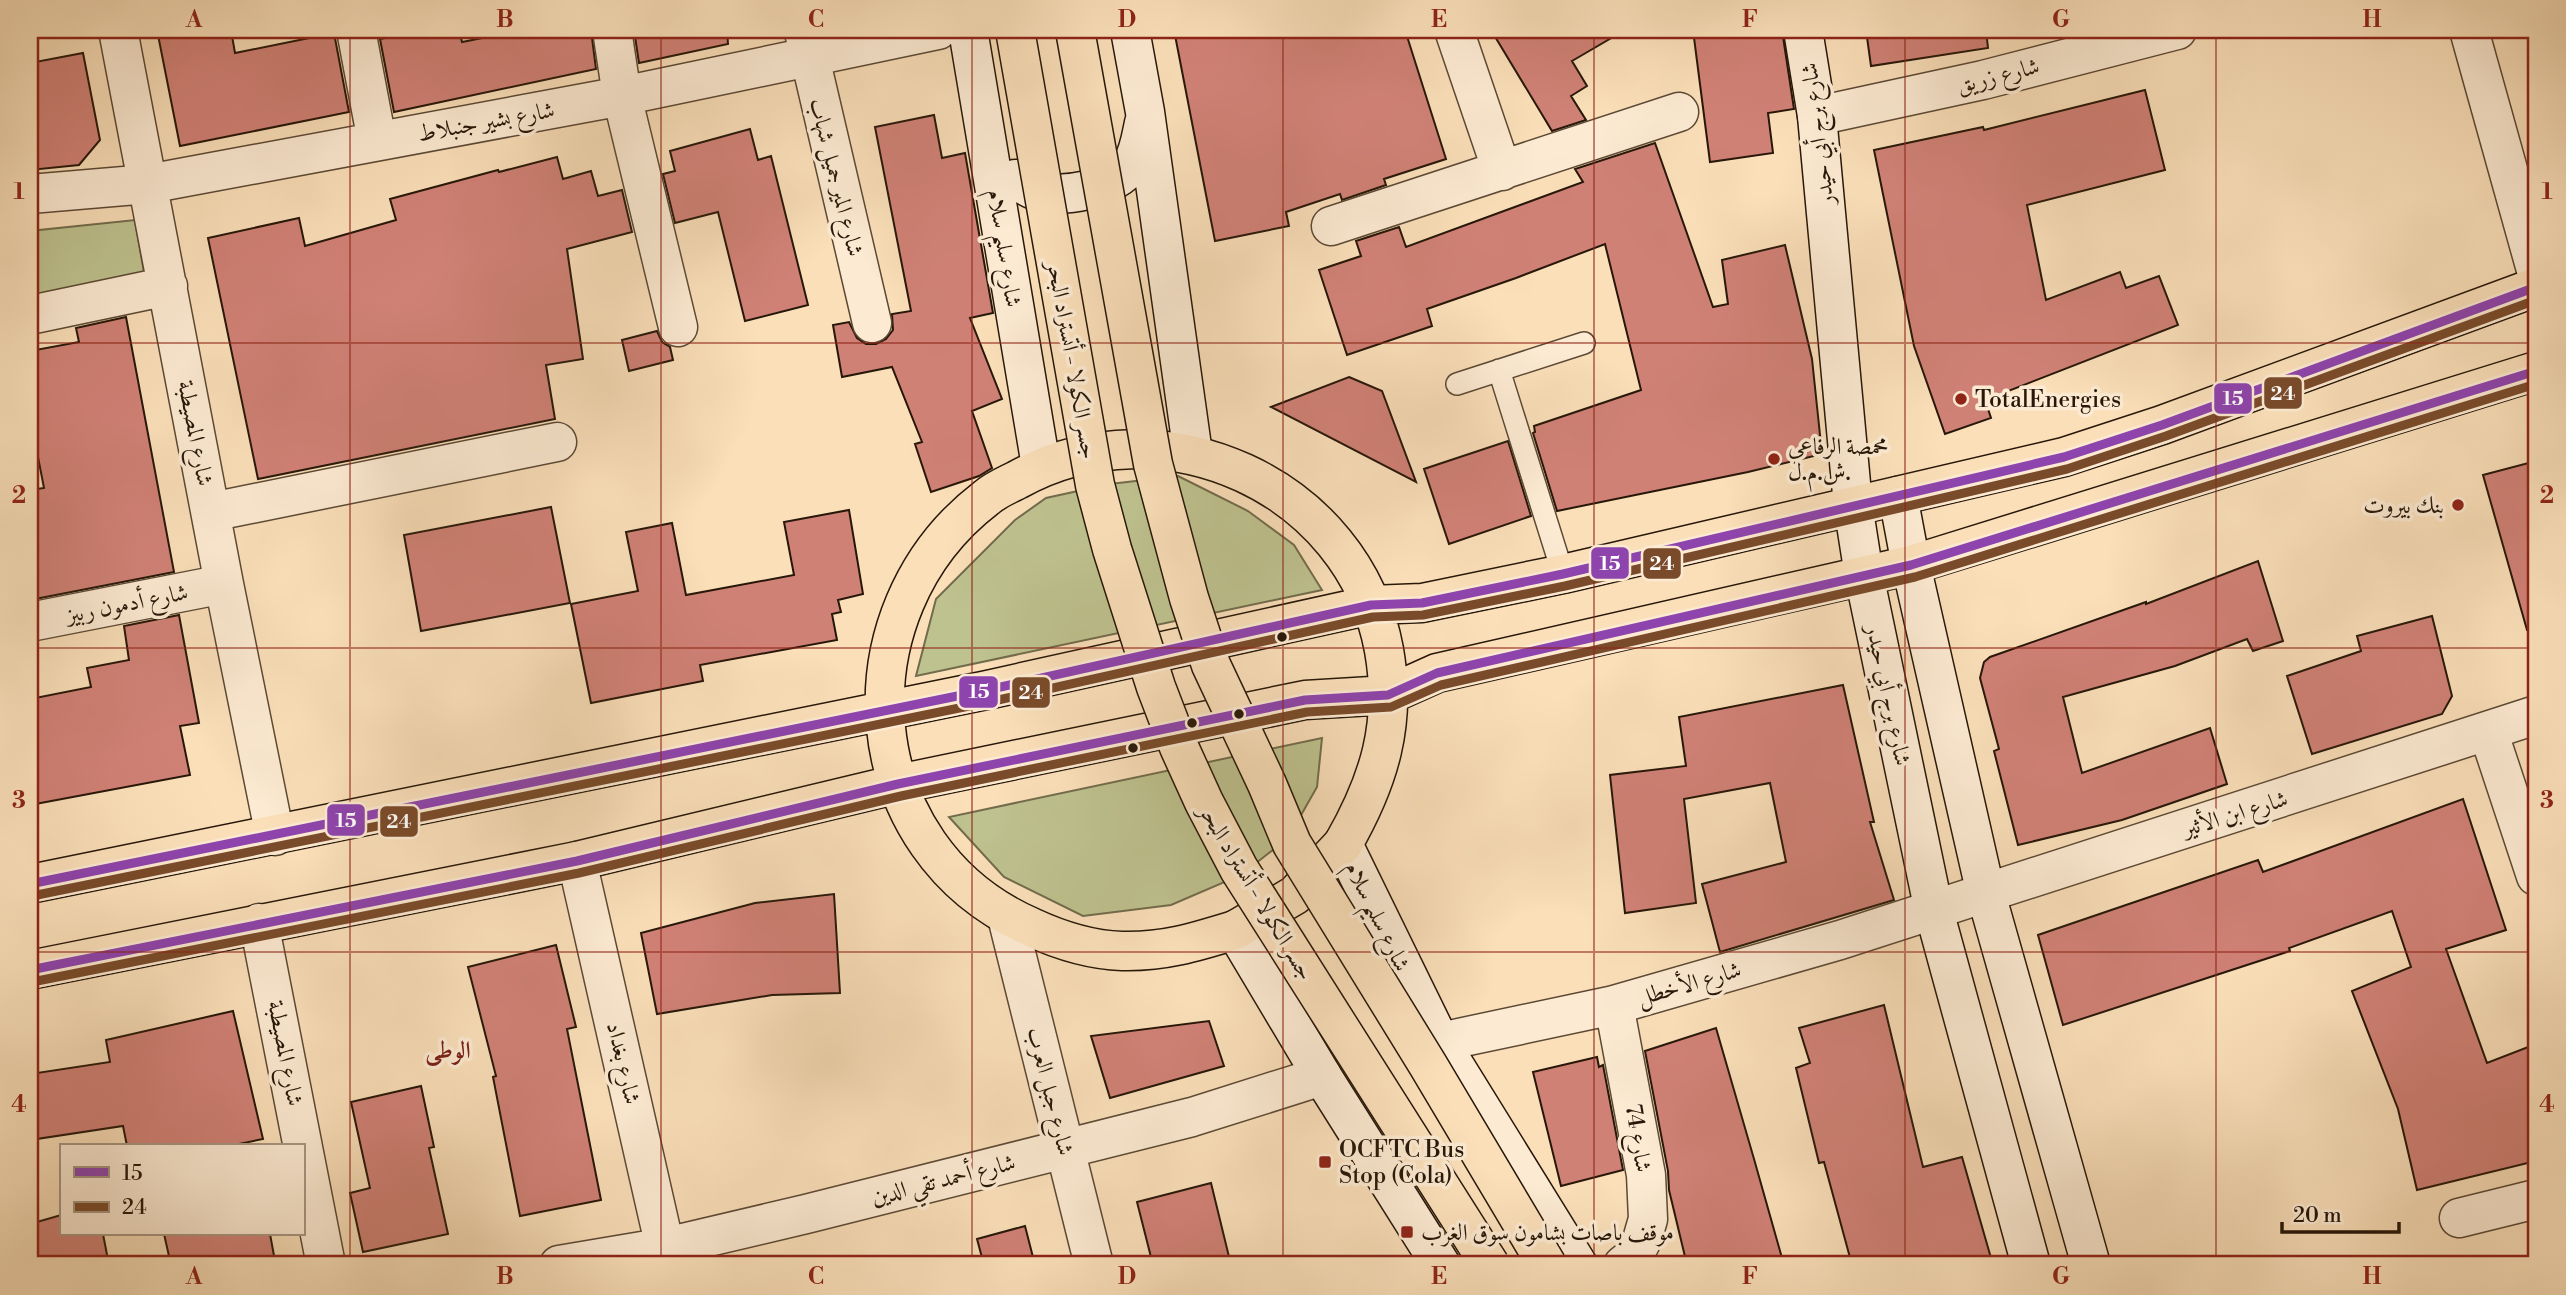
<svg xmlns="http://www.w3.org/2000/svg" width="2566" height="1295" font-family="'Libre Bodoni',Amiri,serif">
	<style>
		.green { fill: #bec28f; stroke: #726c4c; stroke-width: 2 }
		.building { fill: #d08176; stroke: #271709; stroke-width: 2 }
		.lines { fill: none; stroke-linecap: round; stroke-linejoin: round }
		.lane-casing { stroke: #5c4935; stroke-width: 24 }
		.street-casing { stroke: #5c4935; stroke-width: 41 }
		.secondary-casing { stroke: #271709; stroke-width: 41 }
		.primary-casing { stroke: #271709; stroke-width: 41 }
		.highway-casing { stroke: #271709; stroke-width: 41 }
		.lane { stroke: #fcead2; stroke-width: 21 }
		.street { stroke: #fcead2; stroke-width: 38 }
		.secondary { stroke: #fcead2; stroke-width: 38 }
		.primary { stroke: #fadfb9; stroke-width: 38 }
		.highway { stroke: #fadfb9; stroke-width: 38 }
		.highway-bridge-casing { stroke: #271709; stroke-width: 41; stroke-linecap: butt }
		.highway-bridge { stroke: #fadfb9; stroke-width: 38 }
		.bus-1-casing { stroke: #fcead2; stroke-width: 14 }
		.bus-2-casing { stroke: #fcead2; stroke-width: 14 }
		.bus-1 { stroke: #8e44ad; stroke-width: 9 }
		.bus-2 { stroke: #7a4b2a; stroke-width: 9 }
		.grid { fill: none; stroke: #8f2418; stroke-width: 2; stroke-opacity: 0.55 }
		.poi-dot { fill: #8f2418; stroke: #fcead2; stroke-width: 2.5 }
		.bus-dot { fill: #271709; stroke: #fcead2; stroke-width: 2.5 }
		.labels { text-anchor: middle; stroke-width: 7; stroke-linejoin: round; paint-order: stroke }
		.street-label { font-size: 23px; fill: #271709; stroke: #fcead2 }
		.poi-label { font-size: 23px; fill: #271709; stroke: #fcead2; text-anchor: start }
		.neighbourhood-label { font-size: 24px; font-weight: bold; fill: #7a1f14; stroke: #fcead2 }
		.line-badge { stroke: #fcead2; stroke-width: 2.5 }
		.badge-label { font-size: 19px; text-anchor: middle; font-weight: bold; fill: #fff }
		.neatline { fill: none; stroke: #8f2418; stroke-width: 2.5 }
		.grid-label { font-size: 23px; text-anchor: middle; font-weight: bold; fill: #8f2418 }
	</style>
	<rect width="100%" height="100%" fill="#fadfb9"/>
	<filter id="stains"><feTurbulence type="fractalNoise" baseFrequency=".00286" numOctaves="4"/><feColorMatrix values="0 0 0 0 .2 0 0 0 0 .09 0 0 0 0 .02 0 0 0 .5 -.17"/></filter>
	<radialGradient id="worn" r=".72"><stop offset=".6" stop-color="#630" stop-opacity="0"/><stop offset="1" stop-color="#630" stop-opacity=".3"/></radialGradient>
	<path class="green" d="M135,220L145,278L30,300V231Z
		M1178,476L1248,511L1294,545L1322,590L916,676L936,599L1015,520L1046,498L1110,484Z
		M1322,738L1317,787L1288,838L1241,875L1171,905L1083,916L1004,877L949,817Z"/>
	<path class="building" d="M157,30H231L235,53L334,33L349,112L180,146Z
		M426,30H459L462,42L522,30H591L596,69L394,112L380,39Z
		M634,30H727L728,44L639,63Z
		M1174,30H1405L1446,159L1384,179L1386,185L1342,200L1340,194L1286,212L1289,226L1215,241Z
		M1491,30H1625L1572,61L1587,86L1571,96L1586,120L1552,131Z
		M1693,30H1782L1794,109L1768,113L1773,153L1710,162Z
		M1866,30H1986L1988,48L1871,66Z
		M83,53L100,140L79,165L30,170V63Z
		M2145,90L2165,170L2027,205L2046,300L2120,272L2126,288L2159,276L2178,325L1985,400L1991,418L1945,434L1914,346L1874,150L1983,127L1984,130Z
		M934,115L942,158L965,153L993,313L970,318L1002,399L972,411L992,468L979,476L931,492L915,444L922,442L892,367L842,377L833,325L849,322L857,338L866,344H876L886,339L893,330L892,314L911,311L875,127Z
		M750,129L758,160L771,156L808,305L745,321L718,212L675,223L663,174L675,171L670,151Z
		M1655,143L1713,307L1728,304L1722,260L1785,245L1812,359L1822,454L1748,472L1557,511L1533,433L1535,432L1534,426L1641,390L1605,244L1516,278L1427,309L1432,326L1347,355L1319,270L1361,256L1356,241L1399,227L1406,247L1583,182L1575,169Z
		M557,157L563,179L591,171L598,196L622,190L632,232L567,249L583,359L546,365L555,419L258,479L208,238L299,218L305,246L396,220L390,199L498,170L499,172Z
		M126,317L174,572L30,600V490L44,488L30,416V351L79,342L76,328Z
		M657,331L662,342L670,347L673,360L629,371L622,340Z
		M1349,377L1382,391L1416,482L1271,407Z
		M1508,441L1531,516L1449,544L1424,469Z
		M2536,461V629L2527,630L2483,475Z
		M551,507L570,603L421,631L404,535Z
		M849,510L863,594L838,600L841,612L832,614L837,640L700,665L703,681L591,703L571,604L638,591L626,532L672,523L686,595L794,575L784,522Z
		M2258,561L2283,641L2253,651L2247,639L2175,666L2063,697L2082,773L2210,728L2227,784L2122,820L2018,845L1994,751L1999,749L1980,678L1984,662L1990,657L2146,602V604Z
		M179,615L199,723L180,726L190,775L30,805V699L91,687L87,668L129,660L124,626Z
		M2432,616L2452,696L2442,714L2312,754L2287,676L2361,651L2357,636Z
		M1843,685L1874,822H1870L1894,900L1720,952L1702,884L1786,862L1770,783L1684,799L1696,903L1625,913L1610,775L1686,766L1679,717Z
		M2463,799L2506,930L2446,949L2487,1063L2536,1044V1161L2417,1190L2398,1109L2352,991L2411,967L2392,911L2289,948L2290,951L2063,1025L2038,935L2258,860L2263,872Z
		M834,894L840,993L772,995L657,1014L641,933L755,903Z
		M556,945L576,1027L567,1029L601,1200L520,1216L493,1077L496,1076L468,967Z
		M1884,1005L1923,1167L1962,1157L1993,1265H1852L1824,1162L1819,1163L1796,1068L1810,1063L1799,1028Z
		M233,1011L263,1139L229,1146H127L123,1126L30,1140V1074L110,1062L106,1040Z
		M1209,1021L1224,1066L1110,1098L1091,1036Z
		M1716,1028L1754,1159L1784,1265H1687L1669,1190L1668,1171L1645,1051Z
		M1597,1057L1599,1067L1603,1065L1623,1170L1561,1186L1533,1072Z
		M421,1086L434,1147L429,1148L448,1234L363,1252L350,1193L370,1188L351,1102Z
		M1211,1183L1231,1265H1153L1137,1202Z
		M61,1215V1234H103L109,1265H30V1224Z
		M1025,1226L1035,1265H984L977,1239Z
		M164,1234H270L275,1261L257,1265H171Z"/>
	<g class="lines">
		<g class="lane-casing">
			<path id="lane" d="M1499,370L1563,574
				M1457,384L1584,343"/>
		</g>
		<g class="street-casing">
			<path id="street" d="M118,30L224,584L275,836
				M356,30L377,141
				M612,30L622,96L678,327
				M1454,30L1502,171
				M2469,30L2536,270
				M804,32L872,323
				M1817,116L1983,80L2177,30
				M30,194L148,184L622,96L938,30
				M1331,226L1679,112
				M30,315L168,286
				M211,512L557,442
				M30,622L224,584
				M2488,731L2536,876
				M577,861L669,1265
				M1007,917L1094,1265
				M259,923L326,1265
				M1614,1005L1646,1175L1648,1219L1642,1240L1633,1257L1623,1265
				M1440,1042L1614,1005L1840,940L2536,715
				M2459,1218L2536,1199
				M559,1265L666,1247L806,1214L1192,1117L1322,1076"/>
		</g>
		<g class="secondary-casing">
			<path id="secondary" d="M968,30L1041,466
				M1130,30L1145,112L1193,454
				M1803,30L1817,116L1853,505L1864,575L1934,911L2031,1265
				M1015,179C1021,182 1028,188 1034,190C1061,200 1114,189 1131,165C1139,153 1141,137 1144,123
				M1898,496L1911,565L1986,894L2091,1265
				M1343,844L1440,1042L1578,1265
				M1235,930L1322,1076L1441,1265"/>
		</g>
		<g class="primary-casing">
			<path id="primary" d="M1237,929L1295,895L1343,844"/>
		</g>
		<g class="highway-casing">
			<path id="highway" d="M30,884L987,690L1371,605L1422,603L1563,574L2064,457L2162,425L2536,287
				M1235,930C1196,942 1164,952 1122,951C1091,950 1059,940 1031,927C854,850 836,613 986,498C995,490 1007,485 1017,480C1162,399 1354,485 1384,650C1397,724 1379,781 1343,844
				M30,970L577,861L898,784L1305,700L1388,695L1437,673L1911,565L2536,371"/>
		</g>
		<use href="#lane" class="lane"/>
		<use href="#street" class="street"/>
		<use href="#secondary" class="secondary"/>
		<use href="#primary" class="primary"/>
		<use href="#highway" class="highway"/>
		<g class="highway-bridge-casing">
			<path id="highway-bridge" d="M1015,30L1095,485L1112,549L1156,687L1179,747L1204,802L1239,869L1490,1265
				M1075,30L1153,464L1189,598L1211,665L1267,784L1292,844L1428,1065L1547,1265"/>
		</g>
		<use href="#highway-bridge" class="highway-bridge"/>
		<g class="bus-1-casing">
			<path id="bus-1" d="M30,884L987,690L1371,605L1422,603L1563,574L2064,457L2162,425L2536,287
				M30,970L577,861L898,784L1305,700L1388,695L1437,673L1911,565L2536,371"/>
		</g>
		<g class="bus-2-casing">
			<path id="bus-2" d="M32,896L989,702L1373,617L1423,615L1565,586L2067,469L2166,436L2536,300
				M32,982L579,873L901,796L1307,712L1391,707L1441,685L1915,577L2536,384"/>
		</g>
		<use href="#bus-1" class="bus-1"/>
		<use href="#bus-2" class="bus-2"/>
	</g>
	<path class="grid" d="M350,30V1265M661,30V1265M972,30V1265M1283,30V1265M1594,30V1265M1905,30V1265M2216,30V1265M30,343H2536M30,648H2536M30,952H2536"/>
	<g class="poi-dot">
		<circle cx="1961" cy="399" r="7"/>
		<circle cx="1774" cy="459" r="7"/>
		<circle cx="2458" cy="505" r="7"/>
		<rect x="1318" y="1155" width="14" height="14" rx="3.5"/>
		<rect x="1400" y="1225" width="14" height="14" rx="3.5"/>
	</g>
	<g class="bus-dot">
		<circle cx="1282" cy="637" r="6"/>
		<circle cx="1239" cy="714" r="6"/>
		<circle cx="1192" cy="723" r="6"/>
		<circle cx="1133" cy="748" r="6"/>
	</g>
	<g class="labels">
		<g class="street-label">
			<text transform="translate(1998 75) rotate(-14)" y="8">شارع زريق</text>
			<text transform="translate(486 121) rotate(-10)" y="8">شارع بشير جنبلاط</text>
			<text transform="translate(1817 134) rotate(-97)" y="8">شارع برج أبي حيدر</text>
			<text transform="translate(837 177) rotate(76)" y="8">شارع المير جميل شهاب</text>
			<text transform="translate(1005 248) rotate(81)" y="8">شارع سليم سلام</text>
			<text transform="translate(1073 360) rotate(80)" y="8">جسر الكولا - أتستراد البحر</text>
			<text transform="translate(196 433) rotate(79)" y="8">شارع المصيطبة</text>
			<text transform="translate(127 603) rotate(-11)" y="8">شارع أدمون ربيز</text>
			<text transform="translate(1889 695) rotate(78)" y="8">شارع برج أبي حيدر</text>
			<text transform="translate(2235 813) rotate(-17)" y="8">شارع ابن الأثير</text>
			<text transform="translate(1257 892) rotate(59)" y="8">جسر الكولا - أتستراد البحر</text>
			<text transform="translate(1378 916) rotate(64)" y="8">شارع سليم سلام</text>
			<text transform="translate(1689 983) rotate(-16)" y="8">شارع الأخطل</text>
			<text transform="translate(286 1053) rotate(79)" y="8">شارع المصيطبة</text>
			<text transform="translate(624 1063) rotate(77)" y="8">شارع بغداد</text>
			<text transform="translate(1051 1091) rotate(76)" y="8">شارع جبل العرب</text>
			<text transform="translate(1639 1138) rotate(81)" y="8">شارع 74</text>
			<text transform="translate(943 1179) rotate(-14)" y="8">شارع أحمد تقي الدين</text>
		</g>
		<g class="poi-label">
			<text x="1975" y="407">TotalEnergies</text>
			<text x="1788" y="454">محمصة الرفاعي<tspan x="1788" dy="26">ش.م.ل.</tspan></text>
			<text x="2444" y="513" text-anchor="end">بنك بيروت</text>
			<text x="1339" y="1157">OCFTC Bus<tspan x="1339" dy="26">Stop (Cola)</tspan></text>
			<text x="1421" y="1240">موقف باصات بشامون سوق الغرب</text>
		</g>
		<g class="neighbourhood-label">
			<text x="448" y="1058">الوطى</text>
		</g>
	</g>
	<g class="line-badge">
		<rect x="2263" y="376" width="40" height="34" rx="7" fill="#7a4b2a"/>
		<rect x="2213" y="382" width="40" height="33" rx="7" fill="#8e44ad"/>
		<rect x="1590" y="546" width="40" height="34" rx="7" fill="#8e44ad"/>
		<rect x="1642" y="547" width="40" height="33" rx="7" fill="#7a4b2a"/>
		<rect x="958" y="675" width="41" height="34" rx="7" fill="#8e44ad"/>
		<rect x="1011" y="676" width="40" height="33" rx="7" fill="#7a4b2a"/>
		<rect x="326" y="803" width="40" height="34" rx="7" fill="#8e44ad"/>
		<rect x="379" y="805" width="40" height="33" rx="7" fill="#7a4b2a"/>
	</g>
	<g class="badge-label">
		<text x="2283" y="400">24</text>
		<text x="2233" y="405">15</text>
		<text x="1610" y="570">15</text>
		<text x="1662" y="570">24</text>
		<text x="979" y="698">15</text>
		<text x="1031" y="699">24</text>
		<text x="346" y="827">15</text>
		<text x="399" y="828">24</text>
	</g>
	<rect width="2566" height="1295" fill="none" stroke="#fadfb9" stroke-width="77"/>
	<rect x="60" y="1144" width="245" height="91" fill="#fcead2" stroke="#a79682" stroke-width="2"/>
	<rect x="74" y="1167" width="35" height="10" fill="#8e44ad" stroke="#a79682" stroke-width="2"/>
	<text x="122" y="1180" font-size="21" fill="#271709">15</text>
	<rect x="74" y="1202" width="35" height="10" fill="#7a4b2a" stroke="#a79682" stroke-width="2"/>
	<text x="122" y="1214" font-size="21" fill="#271709">24</text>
	<path d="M2282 1222v10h117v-10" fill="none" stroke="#271709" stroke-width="3.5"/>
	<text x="2293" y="1222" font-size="21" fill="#271709" stroke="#fcead2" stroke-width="5" paint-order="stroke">20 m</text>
	<rect x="38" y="38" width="2490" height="1218" class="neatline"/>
	<g class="grid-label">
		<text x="194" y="27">A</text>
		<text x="505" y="27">B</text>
		<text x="816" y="27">C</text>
		<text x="1127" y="27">D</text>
		<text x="1439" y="27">E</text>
		<text x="1750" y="27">F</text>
		<text x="2061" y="27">G</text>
		<text x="2372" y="27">H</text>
		<text x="19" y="199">1</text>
		<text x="2547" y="199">1</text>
		<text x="19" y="503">2</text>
		<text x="2547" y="503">2</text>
		<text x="19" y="808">3</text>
		<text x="2547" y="808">3</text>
		<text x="19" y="1112">4</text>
		<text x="2547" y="1112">4</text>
		<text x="194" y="1284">A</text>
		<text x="505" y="1284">B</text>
		<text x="816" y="1284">C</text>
		<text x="1127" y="1284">D</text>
		<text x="1439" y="1284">E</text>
		<text x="1750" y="1284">F</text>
		<text x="2061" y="1284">G</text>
		<text x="2372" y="1284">H</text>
	</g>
	<rect width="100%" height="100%" filter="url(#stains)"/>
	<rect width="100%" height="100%" fill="url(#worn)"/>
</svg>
